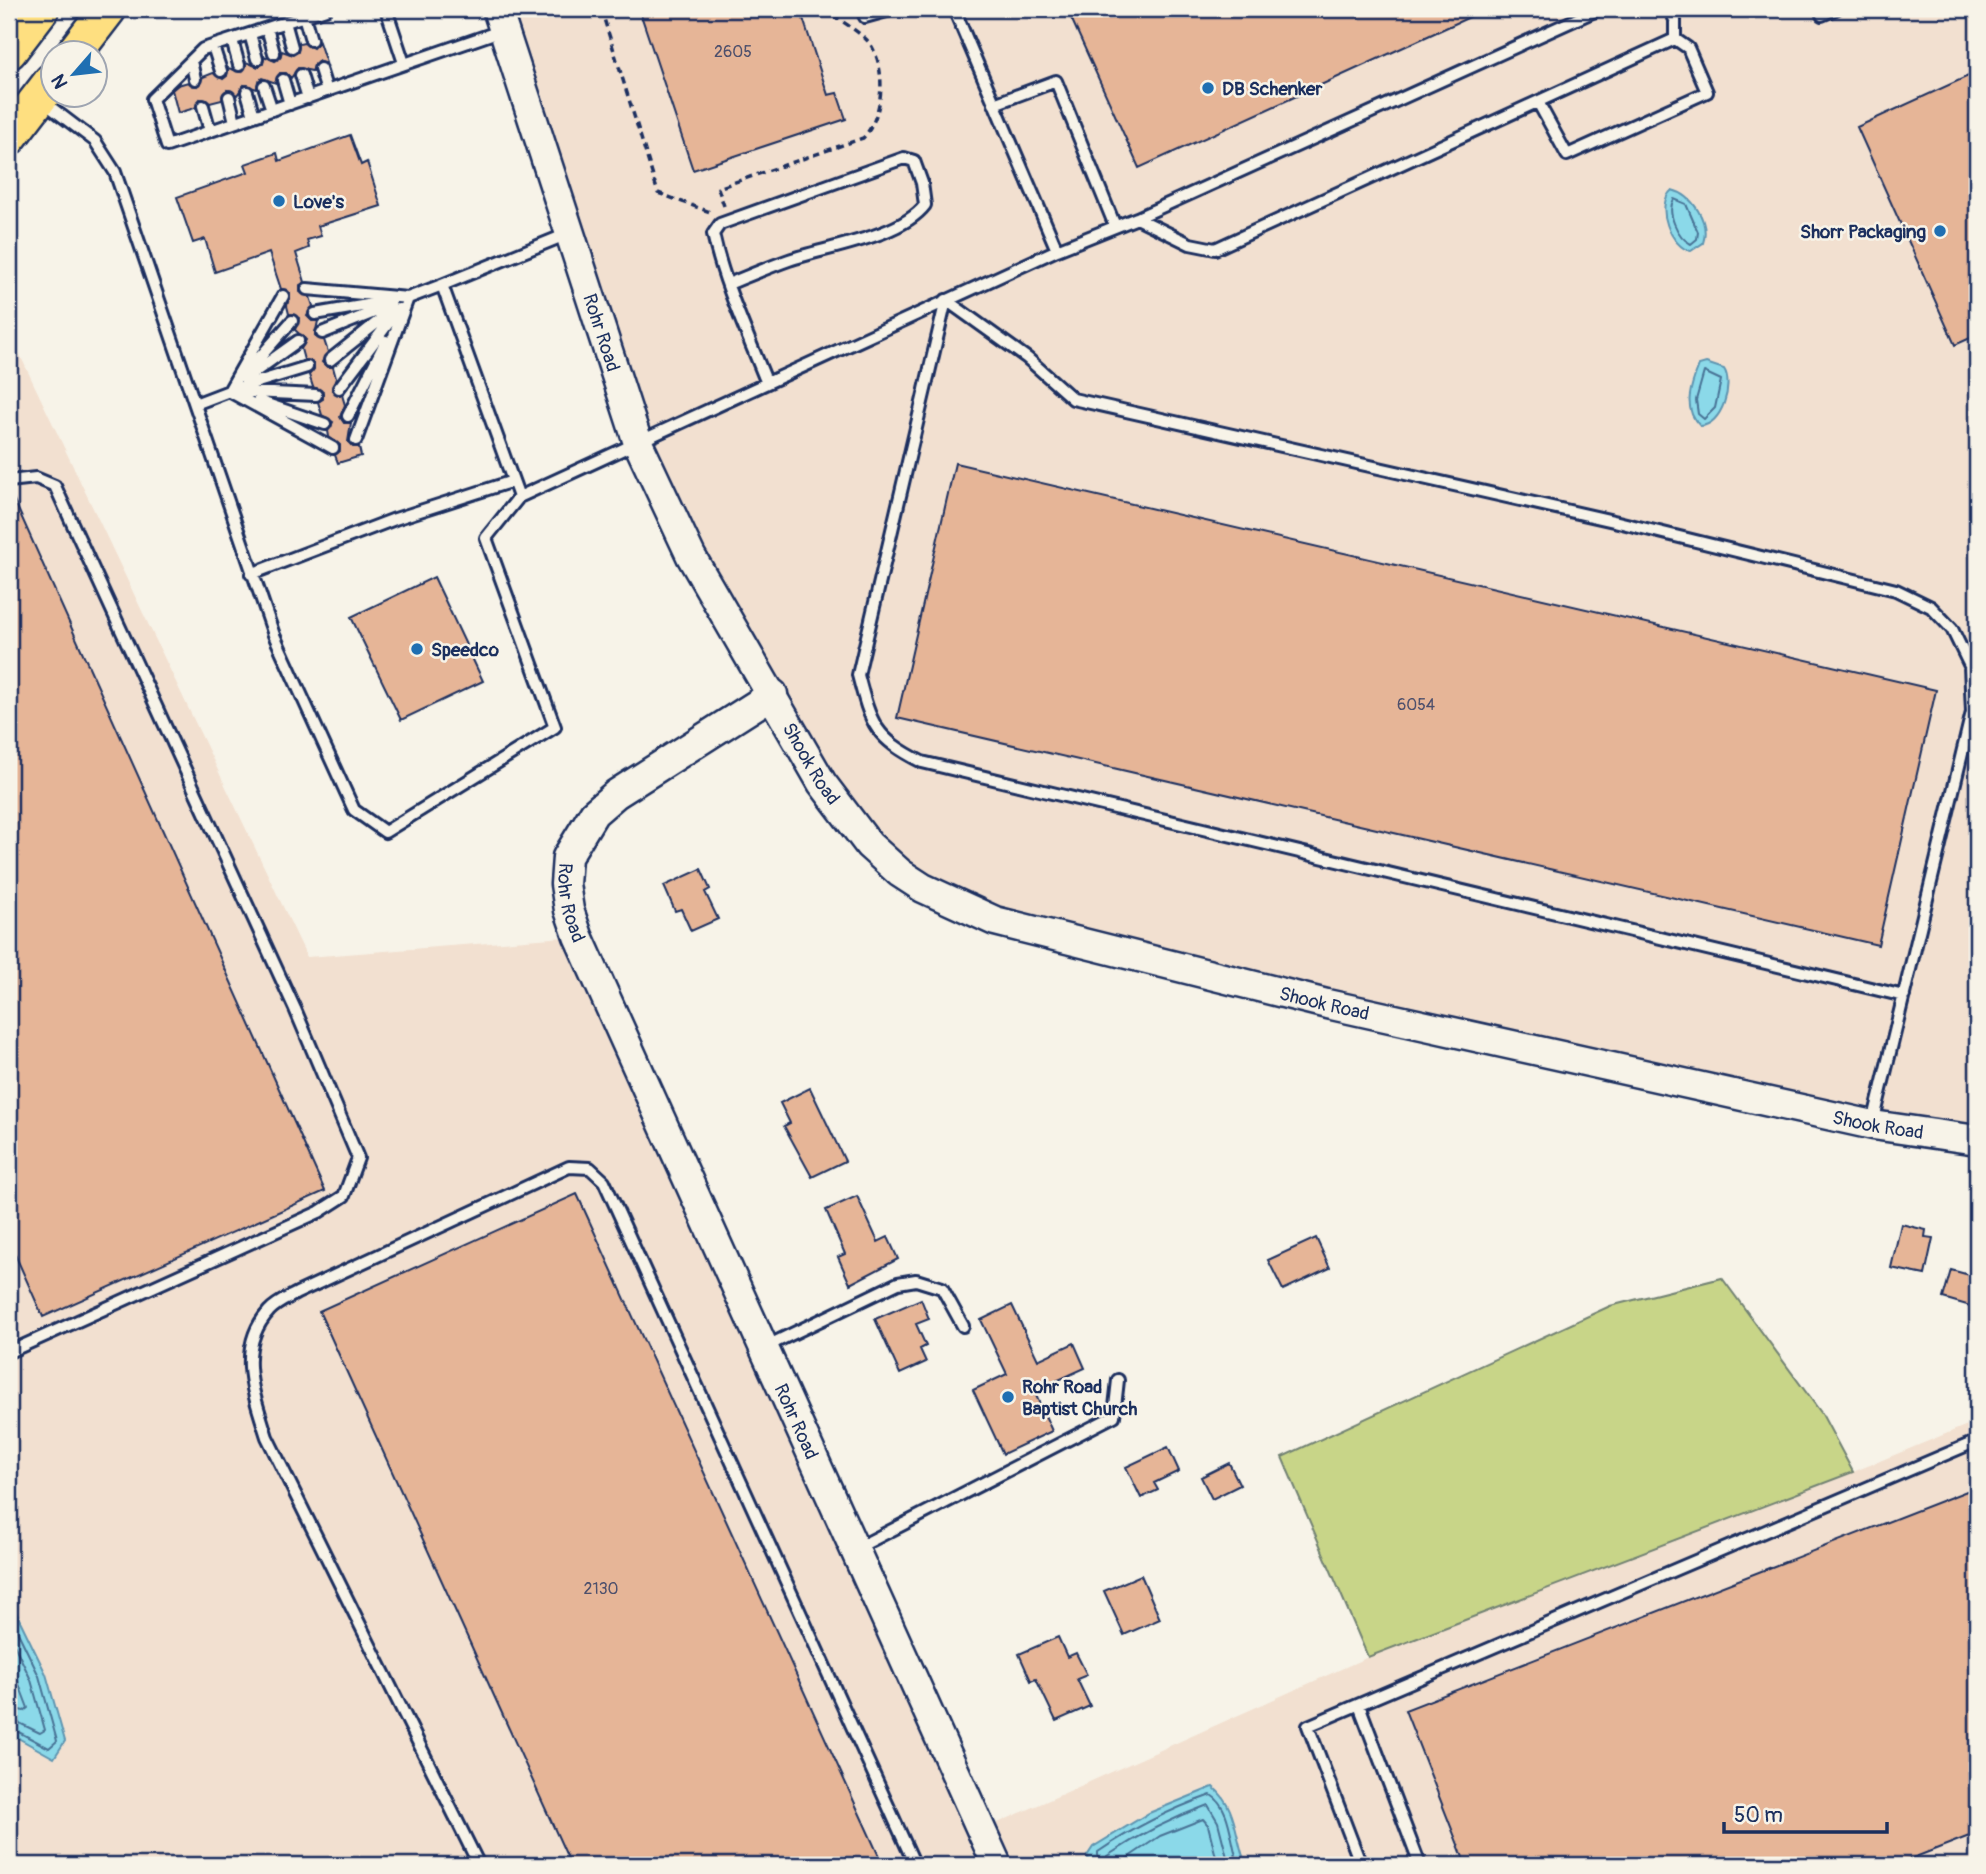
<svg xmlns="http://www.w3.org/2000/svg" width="1986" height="1874" font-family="Pangolin,sans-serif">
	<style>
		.built { fill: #f2e0d0 }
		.green { fill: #c8d588; stroke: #728273; stroke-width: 2 }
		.water { fill: #8bd9e9; stroke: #5e95b1; stroke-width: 2 }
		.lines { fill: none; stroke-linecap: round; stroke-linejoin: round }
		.shore { stroke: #487396; stroke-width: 2 }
		.building { fill: #e6b597; stroke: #1b2f5e; stroke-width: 2 }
		.service-casing { stroke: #1b2f5e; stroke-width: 16 }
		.tertiary-casing { stroke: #1b2f5e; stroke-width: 33 }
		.primary-casing { stroke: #1b2f5e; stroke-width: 40 }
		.path { stroke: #1b2f5e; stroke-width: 3.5; stroke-dasharray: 7 5; stroke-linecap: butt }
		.service { stroke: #f7f3e8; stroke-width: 10 }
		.tertiary { stroke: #f7f3e8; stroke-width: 28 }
		.primary { stroke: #fedf80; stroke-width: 35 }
		.poi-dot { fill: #1f6fb2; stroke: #f7f3e8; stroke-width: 2.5 }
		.labels { text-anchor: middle; stroke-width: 5; stroke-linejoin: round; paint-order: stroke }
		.number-label { font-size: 16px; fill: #4e506c }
		.poi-label { font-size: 19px; font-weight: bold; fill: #1b2f5e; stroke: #f7f3e8; text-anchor: start }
		.street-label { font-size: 19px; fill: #1b2f5e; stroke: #f7f3e8 }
	</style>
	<rect width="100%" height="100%" fill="#f7f3e8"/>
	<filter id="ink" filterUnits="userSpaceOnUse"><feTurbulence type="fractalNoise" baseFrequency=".0143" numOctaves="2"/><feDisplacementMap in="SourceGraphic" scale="14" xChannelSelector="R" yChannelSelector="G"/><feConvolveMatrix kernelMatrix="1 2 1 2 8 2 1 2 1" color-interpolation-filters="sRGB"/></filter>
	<g filter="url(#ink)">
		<path class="built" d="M497,9H1977V1140L995,921L884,860L691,556Z
			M9,332L307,957L578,936L997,1865H9Z
			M1977,1421V1865H1008L991,1826L1368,1657L1853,1472Z"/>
		<path class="green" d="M1722,1278L1822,1414L1853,1472L1368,1657L1282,1457L1610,1306Z"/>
		<path class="water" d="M1672,190C1693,195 1710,222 1703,243L1691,251C1671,248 1654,205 1672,190Z
			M1706,363L1724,369C1734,384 1722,426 1700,426C1682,409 1691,385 1699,365Z
			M9,1598L46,1674L65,1741L54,1758L9,1733Z
			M1213,1787C1237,1806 1235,1838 1246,1865H1092L1087,1856L1093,1847L1149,1813Z"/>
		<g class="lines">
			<path class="shore" d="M1674,199L1686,204L1698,232L1697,239L1691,244C1677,237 1666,212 1674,199Z
				M1704,372L1721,380L1715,408L1704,419L1698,414L1696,400Z
				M9,1614L39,1676L57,1741L49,1748L9,1727
				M9,1634L31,1680L45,1730L40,1733L9,1718
				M9,1658L28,1708L24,1711L9,1708
				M1098,1865V1852C1133,1828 1171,1809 1211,1795C1232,1808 1230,1844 1239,1865
				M1106,1865L1107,1856C1139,1835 1172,1818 1208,1805L1218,1822L1229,1865
				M1117,1865L1160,1836L1203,1819L1208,1825L1218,1865"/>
		</g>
		<path class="building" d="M639,9H800L828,95L837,93L846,119L693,170Z
			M1067,9H1487L1139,168Z
			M319,42L327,66L318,61L312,71L298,68L291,78L286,73H280L276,83L262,78L258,81L257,89L244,85L237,95L227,90L222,100L210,103L200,99L195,108L178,113L172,90L178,85L188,82L197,86L203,77L213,73L223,79L227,76L228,68L242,72L246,62L258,67L263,64L264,56L275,61L280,58L282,51L293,55L298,52L299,44L304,43L313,48Z
			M1977,72V335L1955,345L1857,127Z
			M350,135L361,165L367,162L381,206L318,226L321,236L307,240L309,248L296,253L305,282L300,285V292L310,297L313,306L307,316L312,321H318L315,335L324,340L328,352L322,362L327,367H333L336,378L332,390L342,395L345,405L340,417L344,423H351L348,442L353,447H359L361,456L338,463L335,455L340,451V445L329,437L328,431L333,422L322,415L318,402L323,399V392L313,387L309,375L314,369V364L304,360L301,349L306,340L295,330L299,318L289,314L287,306L290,293L281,289L269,253L215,272L205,239L193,243L177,197L248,172L245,164L277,153L279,161Z
			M955,463L1936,690L1878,945L897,718Z
			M9,489L325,1191L43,1317L9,1241Z
			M434,577L483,681L401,720L351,617Z
			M701,869L710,889L705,892L718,919L691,931L681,909L675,911L664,886Z
			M810,1088L845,1161L812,1177L784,1126L790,1123L780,1103Z
			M577,1194L883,1865H571L319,1311Z
			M857,1196L878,1242L888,1237L898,1259L850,1284L838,1257L845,1254L826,1210Z
			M1901,1224L1926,1230L1925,1237L1933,1238L1925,1275L1891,1268Z
			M1316,1238L1330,1268L1283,1290L1268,1260Z
			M1951,1270L1977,1277V1308L1943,1298Z
			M921,1299L929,1319L916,1324L926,1346L920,1349L926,1362L900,1374L875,1319Z
			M1012,1305L1038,1360L1074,1343L1085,1368L1034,1391L1052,1431L1003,1454L973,1390L1007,1374L981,1320Z
			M1168,1447L1179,1471L1154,1483L1158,1490L1141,1498L1126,1467Z
			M1229,1463L1240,1485L1212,1499L1201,1477Z
			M1977,1487V1833L1895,1865H1466L1405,1710Z
			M1141,1575L1160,1619L1124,1635L1104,1591Z
			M1058,1637L1067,1657L1076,1653L1087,1675L1077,1679L1090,1706L1056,1721L1036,1679L1031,1681L1019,1654Z"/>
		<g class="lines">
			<g class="service-casing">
				<path id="service" d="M326,9L203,49L152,99L167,146L503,30
					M386,9L404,63
					M862,9L865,17L894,9
					M954,9L1057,250
					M1822,15L1836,9
					M304,16L311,40
					M285,22L292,47
					M267,28L274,53
					M250,34L257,59
					M232,40L239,65
					M213,46L221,71
					M191,61L195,79
					M320,69L327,91
					M301,75L308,98
					M283,80L290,104
					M264,86L272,110
					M247,92L254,116
					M229,97L235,122
					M41,100L95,141L115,172L274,635L354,810L385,832L555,727L486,538L519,497
					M1538,102L1567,155L1707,92L1688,48L1675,39
					M994,104L1056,81L1115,226
					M203,106L210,131
					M1137,218L1599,9
					M570,233L442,285L519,497L1057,250L1137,218L1190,244L1215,249L1675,39V20L1670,9
					M728,284C748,276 769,267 789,260C827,247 901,237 925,205L922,183L914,161L904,158L720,224L713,234C724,285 747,333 766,381
					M307,289L408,298
					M315,314L391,301
					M322,333L389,306
					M330,360L394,309
					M245,374L292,321
					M245,379L298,341
					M238,388L307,367
					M339,388L399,309
					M229,391L283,296
					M231,391L316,395
					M258,401L325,424
					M195,404L229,391L333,448
					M348,416L386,341
					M356,440L408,298L442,285
					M9,481L36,478L55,486L295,1009L358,1158L344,1196L319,1212L9,1352
					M251,574L395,519L513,481
					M1873,1123L1972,712L1970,666L1952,629L1931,607L1896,590L1618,522L1073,399L1027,358L946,300L858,675C871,725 875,738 922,762L1904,996
					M765,1347L898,1283L916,1280L942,1288L963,1326
					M855,1549L1114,1416L1118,1380
					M1359,1705L1420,1865
					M479,1865L267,1437C254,1395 235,1348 269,1311C276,1303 288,1298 297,1293L569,1167L590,1168L604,1181L915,1865
					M1361,1865L1308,1726L1977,1441"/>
			</g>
			<g class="tertiary-casing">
				<g id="tertiary">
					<path id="s1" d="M497,9L638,443L691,556L822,783L869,845L900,873L923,888L995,921L1327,1004L1873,1125L1977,1140"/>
					<path id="s2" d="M773,694L616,794L594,813L567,857L565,884L569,910L578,936L997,1865"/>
				</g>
			</g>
			<g class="primary-casing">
				<path id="primary" d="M9,51L41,9
					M75,52L108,9
					M9,137L52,81"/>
			</g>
			<path class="path" d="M601,9L658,193L710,212
				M724,206L718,188L863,138C883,117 887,71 871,45C864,34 835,17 823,9"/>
			<use href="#service" class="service"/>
			<use href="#tertiary" class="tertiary"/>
			<use href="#primary" class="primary"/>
		</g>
	</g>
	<g class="poi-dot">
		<circle cx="1208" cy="88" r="7"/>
		<circle cx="279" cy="201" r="7"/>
		<circle cx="1940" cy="231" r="7"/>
		<circle cx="417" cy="649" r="7"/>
		<circle cx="1008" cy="1397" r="7"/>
	</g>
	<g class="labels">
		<g class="number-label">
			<text x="733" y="57">2605</text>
			<text x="1416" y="710">6054</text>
			<text x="601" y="1594">2130</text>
		</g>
		<g class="poi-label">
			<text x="1222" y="95">DB Schenker</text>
			<text x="293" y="208">Love's</text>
			<text x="1926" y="238" text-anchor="end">Shorr Packaging</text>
			<text x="431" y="656">Speedco</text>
			<text x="1022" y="1393">Rohr Road<tspan x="1022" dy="22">Baptist Church</tspan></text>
		</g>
		<g class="street-label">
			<text dy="7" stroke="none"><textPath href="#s1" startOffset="340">Rohr Road</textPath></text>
			<text dy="7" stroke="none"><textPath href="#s1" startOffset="821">Shook Road</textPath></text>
			<text dy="7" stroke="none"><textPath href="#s2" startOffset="313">Rohr Road</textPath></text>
			<text dy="7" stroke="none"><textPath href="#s1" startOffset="1409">Shook Road</textPath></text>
			<text dy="7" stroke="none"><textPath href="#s1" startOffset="1976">Shook Road</textPath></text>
			<text dy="7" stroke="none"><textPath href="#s2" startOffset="880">Rohr Road</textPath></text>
		</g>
	</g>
	<rect width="1986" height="1874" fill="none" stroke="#f7f3e8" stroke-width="35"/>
	<rect x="18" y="18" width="1951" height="1839" fill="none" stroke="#1b2f5e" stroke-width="2.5" filter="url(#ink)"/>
	<g transform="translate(74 74) rotate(242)"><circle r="33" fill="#f7f3e8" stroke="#9fa5b1" stroke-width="2"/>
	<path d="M0-5L12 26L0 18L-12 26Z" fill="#1f6fb2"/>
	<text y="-10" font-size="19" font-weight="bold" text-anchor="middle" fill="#1b2f5e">N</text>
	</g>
	<path d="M1724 1822v10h163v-10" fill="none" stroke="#1b2f5e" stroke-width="3.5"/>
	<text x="1734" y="1822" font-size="21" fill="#1b2f5e" stroke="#f7f3e8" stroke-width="5" paint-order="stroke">50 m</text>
</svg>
